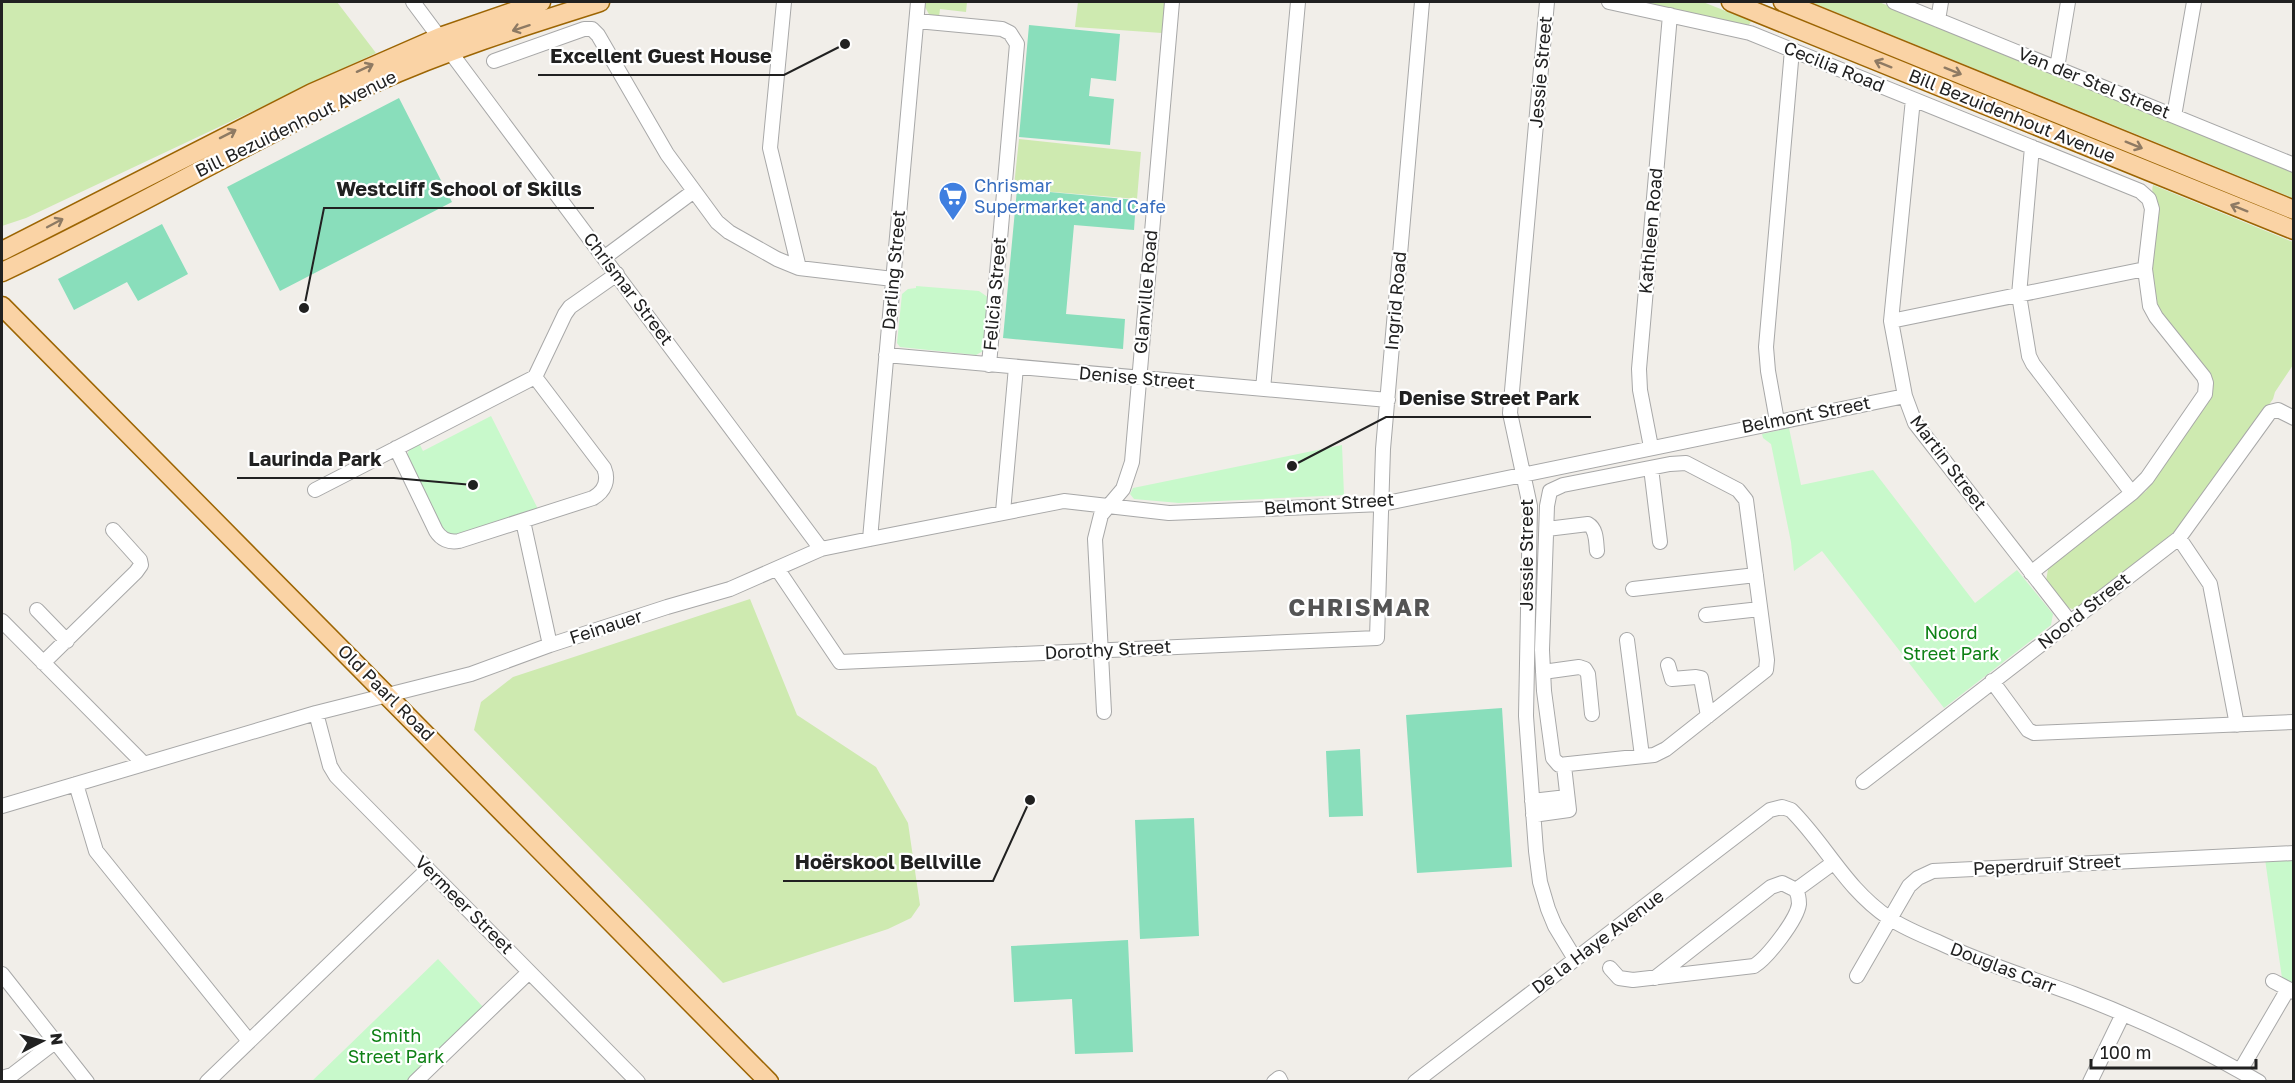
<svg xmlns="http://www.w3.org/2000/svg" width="2295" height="1083" font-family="'Golos Text',sans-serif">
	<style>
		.grass { fill: #ceeab0 }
		.park { fill: #c8f9cb }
		.pitch { fill: #89debb }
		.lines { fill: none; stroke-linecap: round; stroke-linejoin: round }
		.minor-casing { stroke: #a8a8a8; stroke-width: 16 }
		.major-casing { stroke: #9c6503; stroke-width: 21 }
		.minor { stroke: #fff; stroke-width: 14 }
		.major { stroke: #fad3a5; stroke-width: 18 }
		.oneway { stroke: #8e7a63 }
		.labels { text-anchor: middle; stroke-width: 4.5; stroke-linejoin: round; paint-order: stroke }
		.street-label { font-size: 18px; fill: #212121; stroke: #fff }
		.shop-label { font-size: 18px; fill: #366cbe; stroke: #fff; text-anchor: start }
		.park-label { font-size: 18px; fill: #0e8115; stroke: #fff }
		.district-label { font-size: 24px; font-weight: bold; letter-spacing: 1.5px; fill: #545454; stroke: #fff }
		.leader { fill: none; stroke: #212121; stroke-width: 2 }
		.callout-dot { fill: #212121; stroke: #fff; stroke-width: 2 }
		.callout-label { font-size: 20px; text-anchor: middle; font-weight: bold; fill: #212121; stroke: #fff; stroke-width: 4.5; stroke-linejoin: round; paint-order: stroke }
	</style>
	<rect width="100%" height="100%" fill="#f1eee9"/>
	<path class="grass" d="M2,2H337L376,53L26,218L2,226Z
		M926,2H967L966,12L940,9L939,17L930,16L925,7Z
		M1078,2H1165L1162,33L1075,27Z
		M1636,2H1703L1751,21L1748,27Z
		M1811,2H1879L2293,171V198Z
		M1019,139L1141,152L1137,199L1017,189L1014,186Z
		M2153,185L2293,242V365L2275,392L2273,399L2184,524L2078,609C2064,612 2054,592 2046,581L2048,569L2146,491L2209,396C2191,365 2152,312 2151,276C2151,256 2156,236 2157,216C2158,206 2150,194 2153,185Z
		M750,599L797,715L876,767L908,823L920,905L911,918L888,929L723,983L474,730L481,702L513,677Z"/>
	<path class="park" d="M916,286L979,291L989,298L985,350L976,355L900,347L897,343L902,294L908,289L916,288Z
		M491,416L538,509L455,536L443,532L407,457C408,449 411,447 419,443L423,451Z
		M1789,428L1801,485L1873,470L1975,603L2017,570L2053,614L2051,625L1944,708L1822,551L1794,571L1791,542L1771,444L1763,438L1762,434Z
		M1342,445L1344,495L1179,503L1134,499L1130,494L1133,488Z
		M2293,858V985L2282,978L2265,859Z
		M438,959L484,1008L408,1081L311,1082Z"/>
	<path class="pitch" d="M1029,25L1120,34L1116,81L1091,78L1089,96L1114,99L1110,145L1019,137Z
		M399,98L452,202L280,291L227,187Z
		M1017,189L1136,200L1134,230L1074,225L1066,314L1125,319L1123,349L1003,338Z
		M162,224L188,274L138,301L127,282L74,310L58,279Z
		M1502,708L1512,867L1417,873L1406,715Z
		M1360,749L1363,816L1329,817L1326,751Z
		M1194,818L1199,936L1140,939L1135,820Z
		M1128,940L1133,1052L1075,1054L1072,999L1014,1002L1011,946Z"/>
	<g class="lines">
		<g class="minor-casing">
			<path id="minor" d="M413,2L821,549
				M784,2L770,148L799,268
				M1547,2L1510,413L1530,506L1526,716L1536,851L1540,882L1548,909L1555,926L1575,959
				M1609,2L1750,33L2140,191L2149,199L2152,209L2145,269L2150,306L2156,317L2204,377L2206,383L2205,394L2147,478L2132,493L2031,573
				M1894,2L2294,165
				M1938,20L1941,2
				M917,21L1002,29L1010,33L1017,44L989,365
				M494,61L584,29H592L598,35L667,154L717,222L729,232L777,259L799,268L893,279
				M2057,68L2068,2
				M1913,99L1891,321L1905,396L1915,423L2070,622
				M2174,116L2194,2
				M2032,147L2019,295L2029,356L2033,364L2132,493
				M605,257L694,191
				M1891,321L2145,269
				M886,355L1388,400
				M1263,389L1298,2
				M1777,421L1768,371L1766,347L1792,50
				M1651,447L1640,390L1639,369L1670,15
				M396,448L436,531C441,539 449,543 459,541L593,498C605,491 609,480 604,468L535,377
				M1686,463L1738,490L1746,500L1767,660L1766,670L1666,749L1654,755L1559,765L1553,758L1544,691L1542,650L1547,506L1550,491L1563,485L1670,464Z
				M1651,468L1660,542
				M315,490L535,377L565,314L570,307L617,274
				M1003,512L1016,367
				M523,521L550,645
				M1547,529L1588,524C1597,529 1596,542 1597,551
				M2179,538L2210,584L2237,725
				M870,539L918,2
				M778,570L840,662L1377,638L1383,449L1422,2
				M1633,589L1756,575
				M37,610L67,641
				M1706,615L1760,609
				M2,621L144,764
				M1627,640L1642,756
				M43,663L136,572L141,565L140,560L113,530
				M1668,665L1672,679L1696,677L1701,678L1708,716
				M1543,672L1579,667L1585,669L1588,674L1592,714
				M1992,681L2028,730L2034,733L2294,722
				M1104,712L1095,539L1101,515L1123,489L1132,462L1172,2
				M316,713L330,766L336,776L638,1082
				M1863,782L2179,538L2270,412L2278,410L2294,418
				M76,784L96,851L249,1041
				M1532,801L1567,797
				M2,806L316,713L471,674L550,645L667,607L730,589L821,549L870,539L1064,501L1169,513L1382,504L1905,396
				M1533,815L1569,810L1564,766
				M1796,890L1833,863
				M1610,968L1619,978L1633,980L1754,966C1767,958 1797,920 1799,904C1799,899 1798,894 1796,890L1782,883L1771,887L1655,978
				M2,974L87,1082
				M1857,976L1909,886L1918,878L1933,871L2294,853
				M2273,981L2294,992
				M2240,1071L2288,989
				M2,1078L12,1075L55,1042
				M207,1082L428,869
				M415,1082L529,972
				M1274,1082L1279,1078L1281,1082
				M1415,1082L1770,810L1782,807L1791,810C1827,846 1845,888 1889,918C1904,928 1921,935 1938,942C1982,963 2028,977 2074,994C2137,1018 2200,1047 2259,1082
				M2090,1082L2123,1014"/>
		</g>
		<g class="major-casing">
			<path id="major" d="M1731,2L2294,230
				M1783,2L2294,210
				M2,251L312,93L440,37L541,2
				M2,272C128,213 248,141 374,83C447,50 524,26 600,2
				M2,306L769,1082"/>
		</g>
		<use href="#minor" class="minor"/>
		<use href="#major" class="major"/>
	</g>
	<defs><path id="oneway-shaft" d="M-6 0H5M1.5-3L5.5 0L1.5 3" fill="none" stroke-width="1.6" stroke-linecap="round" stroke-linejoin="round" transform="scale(1.5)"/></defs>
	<g class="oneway">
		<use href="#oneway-shaft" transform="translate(521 28) rotate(162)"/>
		<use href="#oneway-shaft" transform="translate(1883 64) rotate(-158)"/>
		<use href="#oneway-shaft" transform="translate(365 68) rotate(-25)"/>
		<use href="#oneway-shaft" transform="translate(1953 71) rotate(22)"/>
		<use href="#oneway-shaft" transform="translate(228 134) rotate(-27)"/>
		<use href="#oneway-shaft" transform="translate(2134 145) rotate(22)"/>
		<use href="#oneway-shaft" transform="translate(2239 208) rotate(-158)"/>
		<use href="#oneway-shaft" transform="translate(55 223) rotate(-28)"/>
	</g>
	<defs>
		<g id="supermarket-pin" transform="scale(1.5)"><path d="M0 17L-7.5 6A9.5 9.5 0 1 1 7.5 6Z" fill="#3f7fe0" stroke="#fff"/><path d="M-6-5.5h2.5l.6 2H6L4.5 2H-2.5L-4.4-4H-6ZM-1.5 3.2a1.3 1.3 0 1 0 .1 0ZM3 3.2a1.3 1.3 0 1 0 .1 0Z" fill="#fff"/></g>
	</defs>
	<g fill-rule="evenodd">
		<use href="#supermarket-pin" x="953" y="196"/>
	</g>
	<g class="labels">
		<g class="street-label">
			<text transform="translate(1834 67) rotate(22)" y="6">Cecilia Road</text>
			<text transform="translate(1541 72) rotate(-85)" y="6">Jessie Street</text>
			<text transform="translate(2094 83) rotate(22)" y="6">Van der Stel Street</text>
			<text transform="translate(2012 116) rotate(22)" y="6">Bill Bezuidenhout Avenue</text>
			<text transform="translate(296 124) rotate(-26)" y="6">Bill Bezuidenhout Avenue</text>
			<text transform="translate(1651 231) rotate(-85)" y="6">Kathleen Road</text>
			<text transform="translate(894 270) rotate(-85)" y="6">Darling Street</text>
			<text transform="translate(628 289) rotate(53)" y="6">Chrismar Street</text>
			<text transform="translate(1146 292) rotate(-85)" y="6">Glanville Road</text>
			<text transform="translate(995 294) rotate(-85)" y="6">Felicia Street</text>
			<text transform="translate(1396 301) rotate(-85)" y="6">Ingrid Road</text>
			<text transform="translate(1137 378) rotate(5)" y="6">Denise Street</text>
			<text transform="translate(1806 415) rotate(-11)" y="6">Belmont Street</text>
			<text transform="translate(1948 463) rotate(53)" y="6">Martin Street</text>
			<text transform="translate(1329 504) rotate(-4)" y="6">Belmont Street</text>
			<text transform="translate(1527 555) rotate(-90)" y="6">Jessie Street</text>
			<text transform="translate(2084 611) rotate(-38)" y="6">Noord Street</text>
			<text transform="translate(606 627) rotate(-18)" y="6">Feinauer</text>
			<text transform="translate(1108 650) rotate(-3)" y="6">Dorothy Street</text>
			<text transform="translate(386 693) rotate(45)" y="6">Old Paarl Road</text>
			<text transform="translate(2047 865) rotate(-3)" y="6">Peperdruif Street</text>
			<text transform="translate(464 905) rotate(45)" y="6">Vermeer Street</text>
			<text transform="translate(1598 942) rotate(-37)" y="6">De la Haye Avenue</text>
			<text transform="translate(2003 968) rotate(21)" y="6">Douglas Carr</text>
		</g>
		<g class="shop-label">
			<text x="974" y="192">Chrismar<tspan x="974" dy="21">Supermarket and Cafe</tspan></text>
		</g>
		<g class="park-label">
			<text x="1951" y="639">Noord<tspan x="1951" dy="21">Street Park</tspan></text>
			<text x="396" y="1042">Smith<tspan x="396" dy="21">Street Park</tspan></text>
		</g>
		<g class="district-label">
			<text x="1360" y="616">CHRISMAR</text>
		</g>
	</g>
	<path class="leader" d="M845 44L784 75H538M304 308L324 208H594M1292 466L1386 417H1591M473 485L394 478H237M1030 800L993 881H783"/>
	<g class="callout-dot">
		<circle cx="845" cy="44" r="6"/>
		<circle cx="304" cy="308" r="6"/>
		<circle cx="1292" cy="466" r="6"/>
		<circle cx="473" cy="485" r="6"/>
		<circle cx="1030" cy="800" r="6"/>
	</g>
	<g class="callout-label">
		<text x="661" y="63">Excellent Guest House</text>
		<text x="459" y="196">Westcliff School of Skills</text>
		<text x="1489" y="405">Denise Street Park</text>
		<text x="315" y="466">Laurinda Park</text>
		<text x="888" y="869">Hoërskool Bellville</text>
	</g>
	<rect width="2295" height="1083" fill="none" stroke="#212121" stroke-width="6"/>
	<g transform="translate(42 1041) rotate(83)" stroke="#ffffff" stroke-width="4.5" paint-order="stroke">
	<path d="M0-4.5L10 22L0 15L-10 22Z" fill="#212121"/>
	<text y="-9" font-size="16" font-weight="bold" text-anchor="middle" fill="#212121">N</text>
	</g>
	<path d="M2091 1059v9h165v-9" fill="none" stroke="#212121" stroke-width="3"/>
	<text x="2100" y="1059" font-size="18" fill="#212121" stroke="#ffffff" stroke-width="4.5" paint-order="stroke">100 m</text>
</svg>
